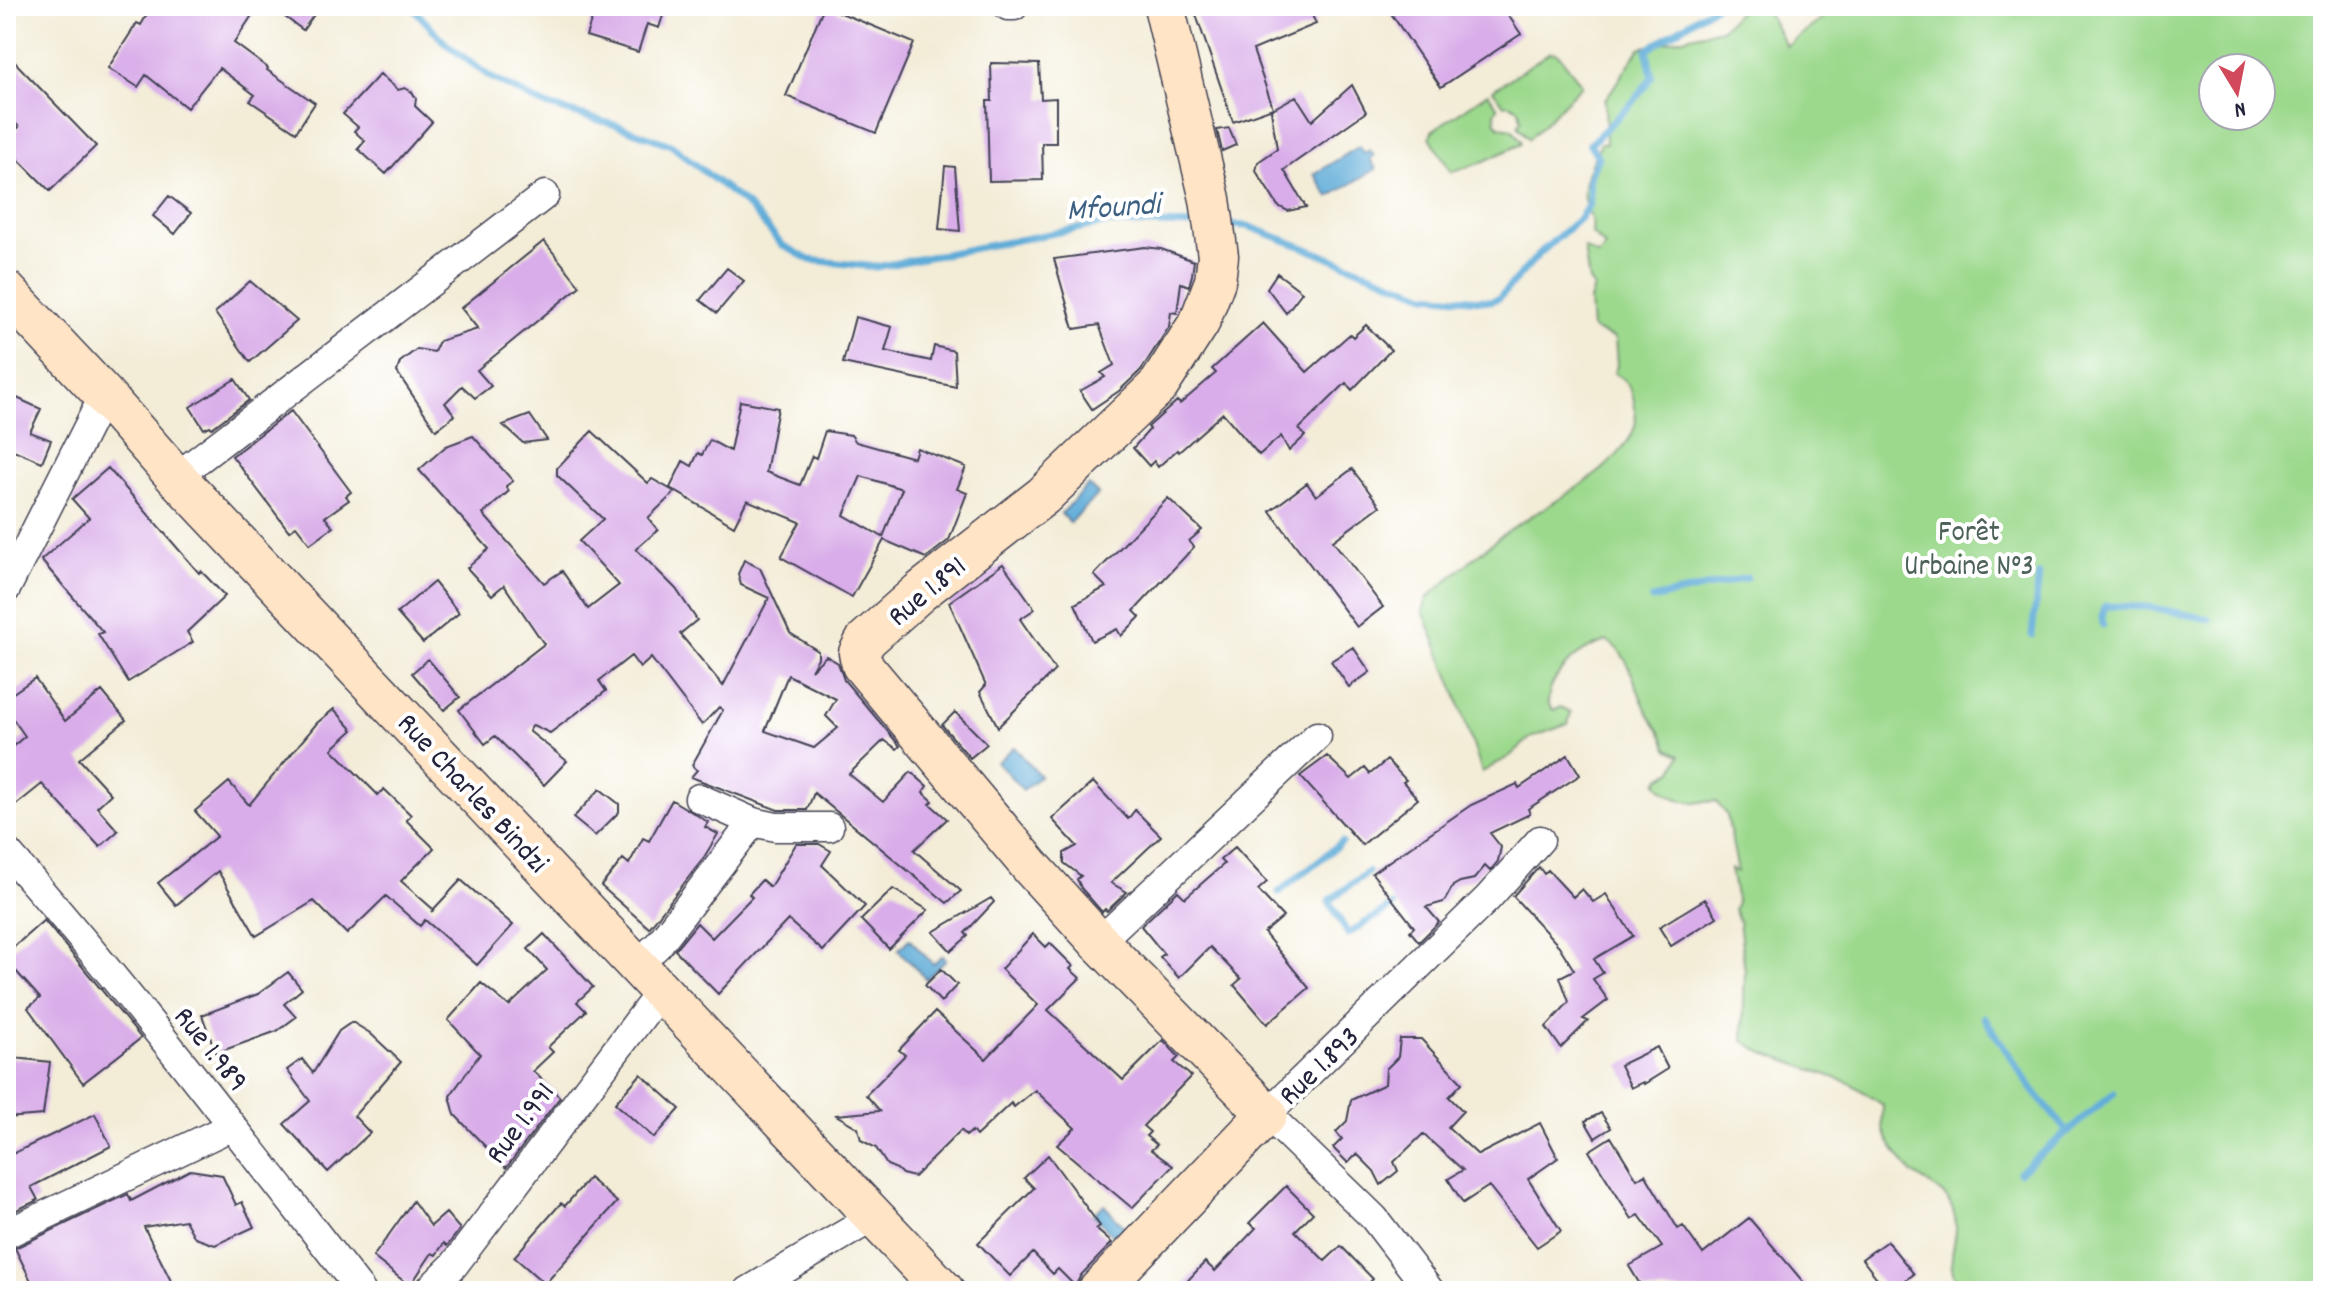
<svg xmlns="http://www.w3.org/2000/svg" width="2329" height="1297" font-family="Dekko,sans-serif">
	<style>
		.green { fill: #9cd98d; stroke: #5f7e64; stroke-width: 2; fill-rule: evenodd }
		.water { fill: #5facd8; stroke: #40678a; stroke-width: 2 }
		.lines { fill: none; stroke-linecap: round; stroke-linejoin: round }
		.stream { stroke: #5facd8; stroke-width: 7 }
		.building { fill: #d9ade9; fill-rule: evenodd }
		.street-casing { stroke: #414052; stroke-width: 31 }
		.secondary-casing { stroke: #414052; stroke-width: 43 }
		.street { stroke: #fff; stroke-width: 28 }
		.secondary { stroke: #ffe4c6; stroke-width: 40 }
		.labels { text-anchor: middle; stroke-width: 8; stroke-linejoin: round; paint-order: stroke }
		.park-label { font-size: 30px; fill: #4d6258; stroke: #fff }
		.street-label { font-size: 30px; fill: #22223b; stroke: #fff }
		.water-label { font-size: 32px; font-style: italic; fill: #3d6082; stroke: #fff }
	</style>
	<rect width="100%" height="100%" fill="#fff"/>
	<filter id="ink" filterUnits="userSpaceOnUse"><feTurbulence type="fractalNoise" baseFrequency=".0125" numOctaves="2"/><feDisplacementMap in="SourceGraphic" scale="16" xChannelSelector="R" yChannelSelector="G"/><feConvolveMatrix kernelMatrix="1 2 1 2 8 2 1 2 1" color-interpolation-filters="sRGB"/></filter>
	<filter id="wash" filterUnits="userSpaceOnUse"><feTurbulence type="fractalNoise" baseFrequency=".006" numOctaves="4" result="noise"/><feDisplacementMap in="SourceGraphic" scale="32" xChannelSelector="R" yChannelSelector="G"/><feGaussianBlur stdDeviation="1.8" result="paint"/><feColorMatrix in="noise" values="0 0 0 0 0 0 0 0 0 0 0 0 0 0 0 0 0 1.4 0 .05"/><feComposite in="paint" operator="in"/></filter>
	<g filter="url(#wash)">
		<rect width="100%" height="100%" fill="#f3ecd7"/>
		<path class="green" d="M1745,6H1764L1786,46L1822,19L1823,6H2323V1291H1963C1938,1261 1963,1242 1954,1214C1947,1189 1932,1188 1915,1175C1908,1170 1885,1138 1883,1130C1881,1122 1883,1112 1883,1105L1850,1083L1764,1053L1743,1041L1745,971L1739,921L1734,909L1737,902L1731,869L1738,872L1727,815L1716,801C1689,804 1674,803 1657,783L1660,778L1673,771L1680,755L1668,749C1661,729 1655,727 1647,711C1634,688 1632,655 1607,641C1579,649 1549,673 1548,703L1553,710L1561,707L1571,712L1568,724L1530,738L1510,756L1482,772L1455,691L1423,611L1428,597C1455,575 1481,550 1509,530C1546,505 1622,470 1635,426C1637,419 1635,414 1635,408C1633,391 1630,382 1614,373L1617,366L1615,339L1592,329L1590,300L1594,288L1589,281L1584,248L1599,256L1605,246L1592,234C1594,218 1589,218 1585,204C1579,182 1592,163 1601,143H1606L1605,100L1640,48L1721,29ZM2213,68H2261V116H2213Z
			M1550,52L1557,53L1582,85L1529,139L1518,126L1521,120L1519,109L1509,104L1504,105L1493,90Z
			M1488,93L1498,108L1495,112L1496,123L1500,127L1512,129L1521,140V144L1480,163L1451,172L1430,137L1432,131Z"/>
		<path class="water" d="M1360,146L1364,153L1370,150L1374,156L1370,159L1376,169L1329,197L1314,174Z
			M1088,485L1098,494L1070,523L1061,514Z
			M1014,747L1040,776L1023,790L997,762Z
			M909,939L933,964L943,956L946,960L926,979L898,950Z
			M1104,1205L1127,1230L1116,1239L1093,1214Z"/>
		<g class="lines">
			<path class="stream" d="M411,6L445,43L490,77L542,104L619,126L671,145L750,208L782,245L810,260L876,267L1107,223L1201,225
				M1225,225L1248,226L1426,295L1491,301L1499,298L1540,253L1580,218L1590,203L1589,178L1598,157L1590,144L1633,102L1652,77L1647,50L1715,6
				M1652,599L1747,578
				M2103,625L2102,617L2105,606L2149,607L2209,619
				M2032,635L2039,575
				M1368,872L1329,901L1348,934L1392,906
				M1279,892L1342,842
				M1984,1017L2032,1089L2068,1133
				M2019,1172L2114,1093"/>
		</g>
		<g id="blocks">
			<path class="building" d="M152,6H258L234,43L268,68L267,70L315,103L296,132L250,101L255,95L219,68L187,108L146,75L138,87L108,68L137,23L141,25Z
				M270,6H320L303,30Z
				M596,6H666L659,28L647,24L638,52L586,36Z
				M824,6L914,43L876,133L786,96Z
				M1193,6H1308L1316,24L1253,50L1273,108L1233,122Z
				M1386,6H1502L1521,34L1441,87Z
				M6,53L96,146L50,191L6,147V140L19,127L6,114Z
				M991,63L1039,64L1041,99L1056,98V143H1042L1043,180L989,181L987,101H992Z
				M380,74L398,90L405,88L412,92L416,98L415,106L432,122L386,174L358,149L365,141L354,131L358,127L343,114Z
				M1352,85L1366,112L1284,170L1306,207L1288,211L1278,206L1256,171L1258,162L1277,149L1271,110L1296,96L1312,121Z
				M1229,128L1236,145L1222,151L1217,130Z
				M945,166L955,167L960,231L939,229Z
				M169,196L191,213L175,234L153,216Z
				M544,241L580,286L477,370L491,386L475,398L462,386L445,403L455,415L436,430L397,372L400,362L417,349L434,352L439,341L478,329L461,308Z
				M1145,247L1161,249L1194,261L1192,275L1189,286L1181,283L1177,313L1171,312L1169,327L1141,370L1119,391L1092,409L1080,391L1105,377L1101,373L1114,365L1099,325L1074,329L1054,259Z
				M727,268L744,281L717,313L700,300Z
				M1277,273L1302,292L1286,313L1267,288Z
				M250,281L297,321L250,362L215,313Z
				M855,317L892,327L885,351L931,361L934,346L954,351L956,387L843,363Z
				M1263,323L1307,372L1350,334L1353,337L1366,325L1391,350L1352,390L1346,383L1299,429L1305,436L1289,451L1281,436L1259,455L1223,413L1179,452L1177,450L1158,467L1154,461L1149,466L1133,448L1150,429L1148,427L1177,401L1180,404L1216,373L1212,369Z
				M235,379L249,400L212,428L210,426L204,429L190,407Z
				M6,393L41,409L30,432L51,440L42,462L6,447Z
				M740,401L778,408L766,472L800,485L812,456L816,458L825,431L851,435L856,442L914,458L917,448L966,467L957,489L967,493L949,540L926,558L884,540L852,597L781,557L800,522L747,500L734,526L670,488L683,461L692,466L698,453L702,455L710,440L730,451ZM861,476L902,489L883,537L844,515Z
				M291,411L351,492L346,496L349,500L325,517L333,527L310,544L296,526L289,531L232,456Z
				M530,415L547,440L523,443L503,425Z
				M592,431L648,483L652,479L675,492L648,518L658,530L636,549L676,589L697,620L680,634L723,686L769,598L741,585L738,574L744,560L760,568L790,633L818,651V658L811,670L826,656L838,663L844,680L900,746L897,749L884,740L849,774L883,802L911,772L927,786L923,792L933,801L930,804L947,819L914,850L961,891L947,903L814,793L807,810H778L691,777L697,770L692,765L723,710L719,707L702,725L651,658L640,668L631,656L599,681L606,691L550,733L533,725L529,731L567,761L544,785L495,736L485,744L459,710L544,644L504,585L492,595L467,568L489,549L419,470L446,446L473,436L513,481L506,486L509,491L483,514L544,583L562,571L588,609L619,585L579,541L603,519L557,475V468ZM788,675L836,699L826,716L838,728L814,748L765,731Z
				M108,468L199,573L201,571L225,596L187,632L193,642L128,682L98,634L103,632L41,560L89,518L72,499Z
				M1352,469L1380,506L1333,541L1383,607L1357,627L1270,511L1307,483L1316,496Z
				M1168,498L1202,530L1189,541L1194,547L1134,611L1140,617L1121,636L1117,629L1092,641L1075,604L1106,587L1094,575Z
				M1003,564L1035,609L1020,619L1055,670L998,727L980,692L986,685L949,602Z
				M434,582L459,613L423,643L397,613Z
				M1353,647L1370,672L1349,687L1331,661Z
				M428,659L460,697L444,710L412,673Z
				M35,678L65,721L102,691L126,720L79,759L111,794L97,807L118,831L100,847L42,784L6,813V752L25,736L6,709V698Z
				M334,709L353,730L332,749L378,795L384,789L411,815L406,820L434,848L401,881L434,910L431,912L461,880L513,925L477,965L425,920L420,926L386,896L347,934L314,901L256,936L218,871L176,905L158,883L217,836L195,811L229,782L249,805L317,723Z
				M955,712L987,744L970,758L942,725Z
				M1568,755L1580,775L1528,809L1530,814L1490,833L1501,847L1498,861L1490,871L1485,866L1474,879L1460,882L1453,886L1444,902L1426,907L1439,922L1419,942L1410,931L1414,927L1372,873L1471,805L1517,784L1519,788Z
				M1327,756L1351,779L1365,768L1370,774L1387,760L1406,780L1403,782L1418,799L1362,845L1300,776Z
				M1093,782L1128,819L1135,810L1161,836L1111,883L1127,892L1107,911L1105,909L1102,912L1081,888L1077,879L1081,876L1064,863V853L1077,846L1052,819Z
				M600,789L619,804V812L595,836L573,818Z
				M672,800L708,822L705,827L718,834L703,859L649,928L601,886L623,859L629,864L643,838L649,841Z
				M796,844H819L831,851L822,865L865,906L823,951L788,920L718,994L675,950L697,923L712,938L752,897L749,894L762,880L770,887Z
				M1235,847L1267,882L1258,890L1283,917L1264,933L1309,988L1267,1024L1234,985L1241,979L1210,947L1179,978L1160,957L1164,954L1141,926L1178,891L1185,898L1224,864L1220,860Z
				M1539,867L1544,874L1548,870L1573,897L1582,889L1593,902L1606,894L1633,936L1594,959L1603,973L1593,979L1608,1000L1583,1019L1588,1021L1561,1048L1546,1027L1569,1002L1560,977L1574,970L1559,946L1513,896Z
				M893,889L928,910L889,949L861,920Z
				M991,898L994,902L965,933L968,936L951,951L933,932Z
				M1705,899L1717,917L1671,946L1659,927Z
				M44,920L141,1038L83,1083L28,1008L40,998L6,960V954Z
				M544,934L593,987L577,1002L586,1011L548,1047L553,1052L533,1071L560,1097L506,1168L455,1115L450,1096L480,1054L448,1020L481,983L509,1006L547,970L528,949Z
				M1033,934L1046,947L1050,943L1073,966L1070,969L1080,978L1048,1010L1123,1080L1163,1040L1179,1057L1174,1062L1191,1076L1143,1126L1150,1132L1146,1136L1157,1145L1151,1150L1173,1166L1132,1208L1057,1145L1075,1128L1035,1090L1014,1107L1011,1103L976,1136L972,1131L966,1136L961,1130L914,1177L902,1174L897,1169L887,1165L876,1148L861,1140L858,1128L836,1115L880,1111L866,1095L905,1055L899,1050L935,1012L986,1059L1038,1005L1001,969Z
				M941,969L957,985L941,1002L925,985Z
				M288,972L302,989L284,1004L296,1017L277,1031L216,1053L202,1015L258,994Z
				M352,1022L370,1033L401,1062L354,1116L370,1133L328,1172L284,1124L310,1101L287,1070L302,1059L313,1073L339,1031Z
				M1400,1039H1421L1462,1083L1449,1097L1463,1111L1448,1127L1478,1155L1540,1123L1558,1158L1528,1179L1561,1231L1537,1247L1489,1186L1463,1203L1448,1179L1463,1170L1423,1134L1394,1162L1398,1171L1381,1185L1374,1171L1357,1154L1348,1163L1333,1148L1342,1139L1336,1132L1347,1121L1351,1100L1385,1084L1386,1069L1398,1057Z
				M1657,1047L1668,1069L1644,1084L1643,1082L1631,1088L1620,1065Z
				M6,1057L50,1062L43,1115L6,1118Z
				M641,1074L680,1109L654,1138L615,1103Z
				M1601,1113L1611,1128L1595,1138L1585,1121Z
				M95,1114L111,1146L31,1187L38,1200L6,1215V1157Z
				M1611,1137L1637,1179L1645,1174L1678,1229L1683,1226L1703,1254L1749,1218L1811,1291H1644L1629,1266L1662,1247L1639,1215L1632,1219L1589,1151Z
				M1048,1155L1100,1226L1096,1229L1112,1243L1081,1275L1075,1286L1058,1269L1053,1274L1033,1253L1010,1276L978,1243L1034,1188L1024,1178Z
				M190,1170L222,1175L236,1205L242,1202L254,1227L215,1245L195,1238L185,1220L144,1227L176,1291H36L15,1248L128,1194L131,1201Z
				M589,1178L617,1202L545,1284L514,1257L561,1203L565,1206Z
				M1286,1186L1313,1213L1295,1231L1325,1261L1341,1246L1373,1279L1361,1291H1178L1205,1262L1215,1271L1256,1228L1249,1223Z
				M413,1201L431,1226L446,1213L460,1229L447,1246L444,1243L436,1255L432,1253L410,1286L373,1257Z
				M1887,1241L1914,1274L1891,1291H1887L1862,1259Z"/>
		</g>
	</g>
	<g filter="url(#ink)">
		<use href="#blocks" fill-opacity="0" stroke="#414052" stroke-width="2"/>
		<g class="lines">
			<g class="street-casing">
				<path id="street" d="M1008,6H1014
					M176,477L545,195
					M6,589L104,395
					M699,798L753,822L776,827H829
					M6,851C131,992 245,1143 361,1291
					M1099,942L1317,736
					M637,965L658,945L753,822
					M6,1234L232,1126
					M428,1291L454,1265L661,991
					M748,1291L874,1217
					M1430,1291L1374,1218L1267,1114L1488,898L1540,840"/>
			</g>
			<g class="secondary-casing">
				<path id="secondary" d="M6,291L104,395L176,477L944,1291
					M1098,1291L1267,1114L1099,942L1032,868L862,665L859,653L866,640L920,592L1043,496L1159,385L1199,323L1215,281L1218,256L1210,199L1164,6"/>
			</g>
			<use href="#street" class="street"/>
			<use href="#secondary" class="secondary"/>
		</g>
	</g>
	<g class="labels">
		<g class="park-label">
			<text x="1969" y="540">Forêt<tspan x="1969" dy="34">Urbaine N°3</tspan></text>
		</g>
		<g class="street-label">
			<text transform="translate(926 590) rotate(-40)" y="10">Rue 1.891</text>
			<text transform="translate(474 792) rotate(47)" y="10">Rue Charles Bindzi</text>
			<text transform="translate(212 1048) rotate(51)" y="10">Rue 1.989</text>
			<text transform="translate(1318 1065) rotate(-44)" y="10">Rue 1.893</text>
			<text transform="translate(519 1122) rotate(-53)" y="10">Rue 1.991</text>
		</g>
		<g class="water-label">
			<text transform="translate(1113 205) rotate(-4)" y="11">Mfoundi</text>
		</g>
	</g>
	<rect width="2329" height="1297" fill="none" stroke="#fff" stroke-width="32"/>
	<g transform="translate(2237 92) rotate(170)"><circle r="38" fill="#ffffff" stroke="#a7a7b1" stroke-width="2"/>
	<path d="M0-6L14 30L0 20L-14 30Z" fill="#d1495b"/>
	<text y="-12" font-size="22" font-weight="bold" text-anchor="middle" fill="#22223b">N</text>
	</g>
</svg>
